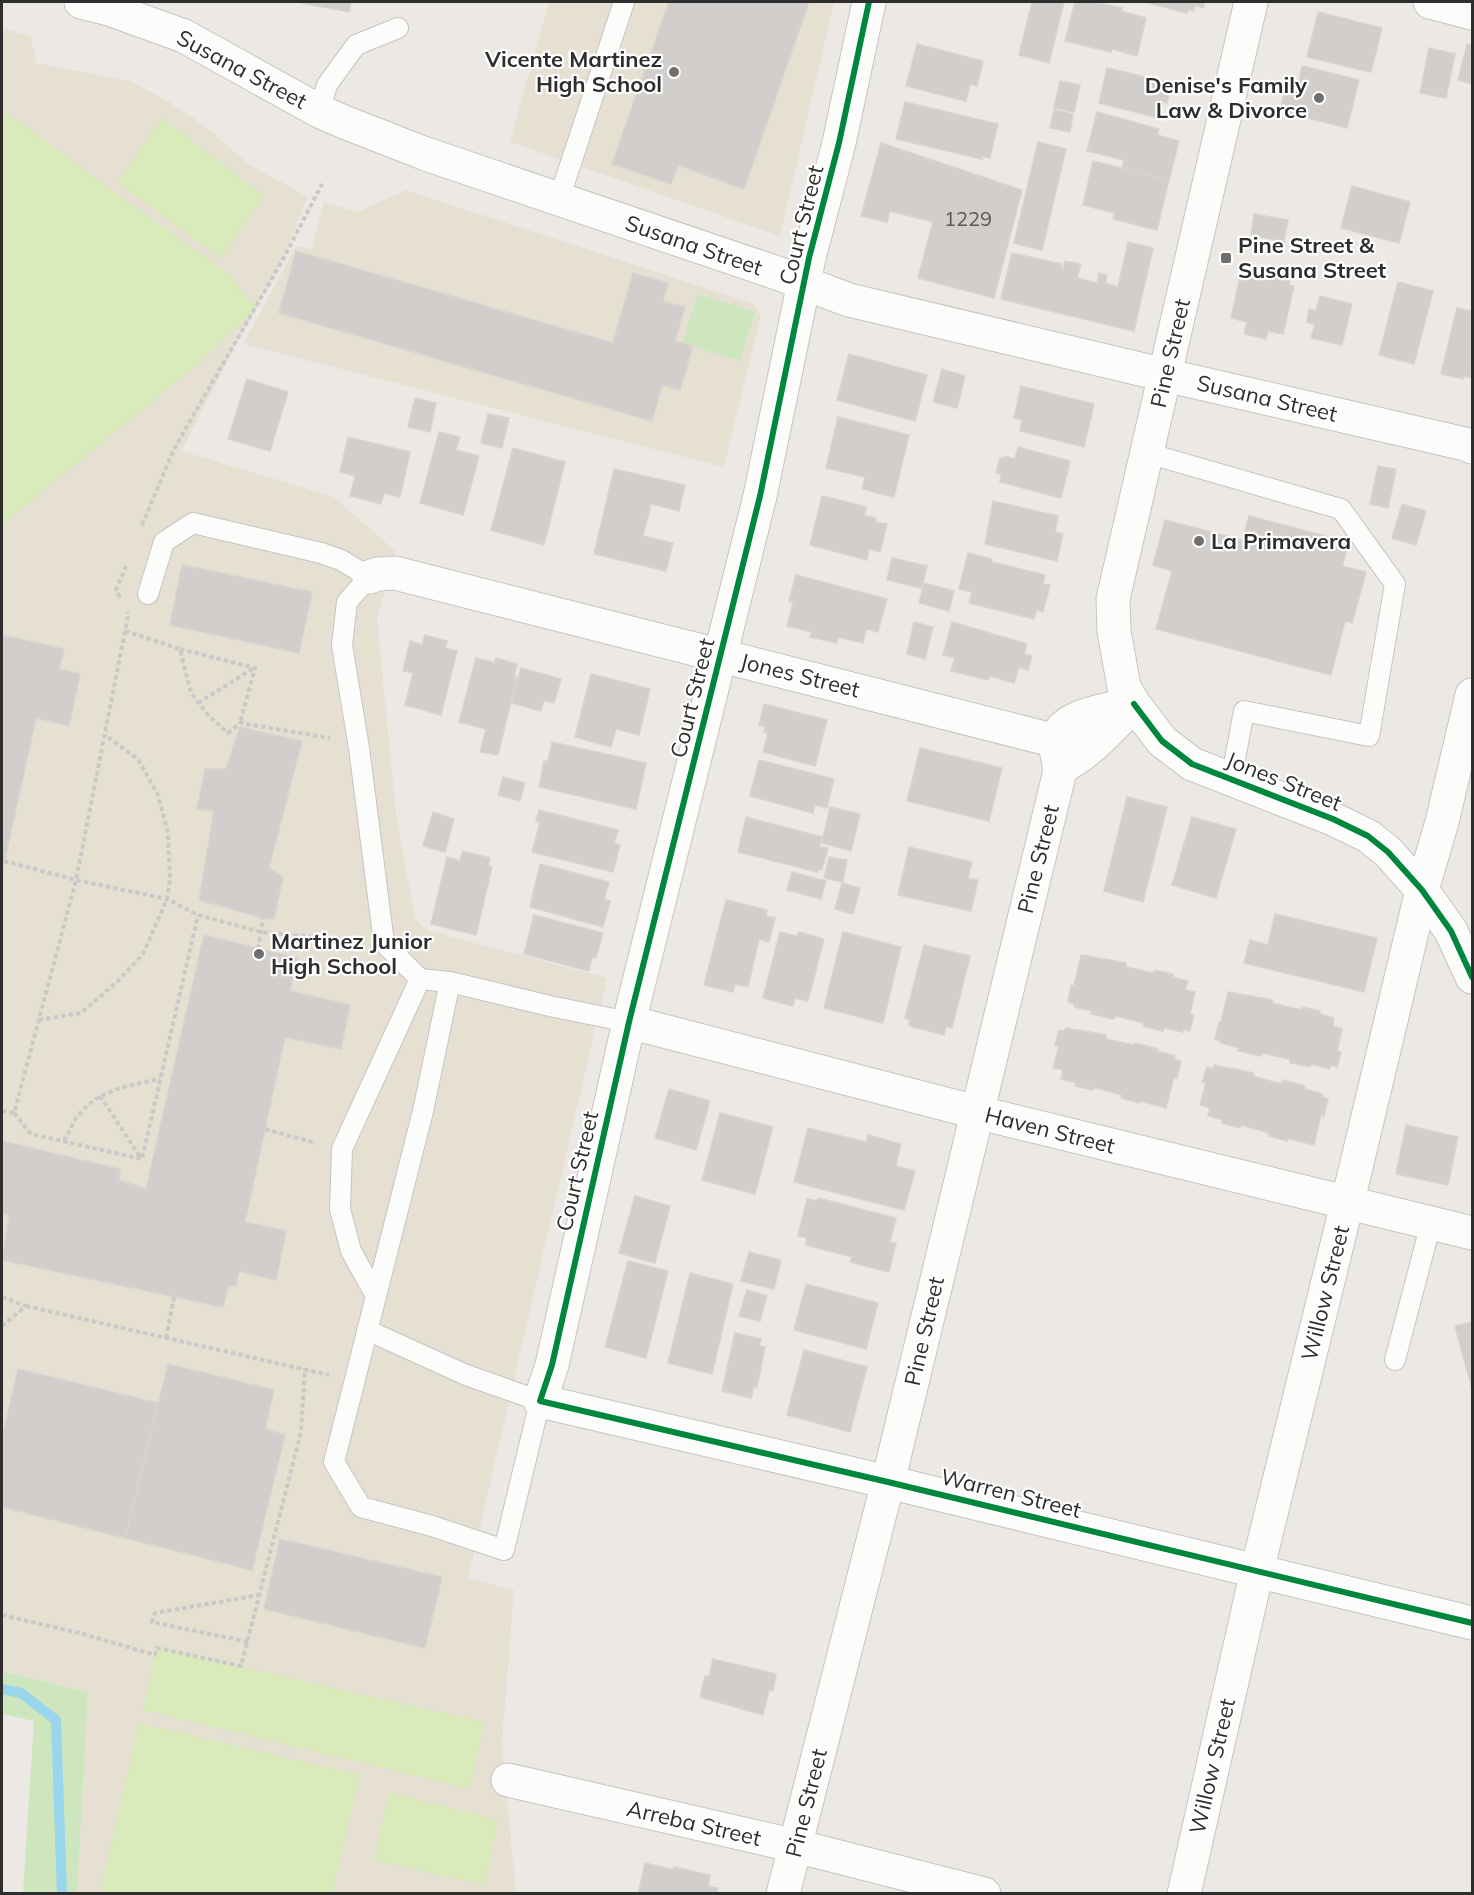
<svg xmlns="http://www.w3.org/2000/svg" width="1474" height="1895" font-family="Mulish,sans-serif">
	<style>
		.education { fill: #e6e0d3 }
		.green { fill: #cee6be }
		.pitch { fill: #d9eabb }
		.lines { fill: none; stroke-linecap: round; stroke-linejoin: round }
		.stream { stroke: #99d6ec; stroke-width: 10 }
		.building { fill: #d1cecb; stroke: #d7d4d0; stroke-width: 1.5 }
		.lane-casing { stroke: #c5c4c5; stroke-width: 22 }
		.street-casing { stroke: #c5c4c5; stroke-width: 35 }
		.secondary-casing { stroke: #c5c4c5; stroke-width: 35 }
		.path { stroke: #c9c9c8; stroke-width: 4; stroke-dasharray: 4.5 3; stroke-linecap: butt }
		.lane { stroke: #fcfcfb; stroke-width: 20 }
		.street { stroke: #fcfcfb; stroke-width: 33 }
		.secondary { stroke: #fcfcfb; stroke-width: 33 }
		.path-bridge { stroke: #c9c9c8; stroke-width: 4; stroke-dasharray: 4.5 3; stroke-linecap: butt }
		.cycleway-casing { stroke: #fff; stroke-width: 10 }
		.cycleway { stroke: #00873e; stroke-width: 6 }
		.poi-dot { fill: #706f6e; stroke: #fff; stroke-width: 2 }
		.labels { text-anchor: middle; stroke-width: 4.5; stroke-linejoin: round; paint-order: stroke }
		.number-label { font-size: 20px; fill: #585857 }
		.poi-label { font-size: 22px; font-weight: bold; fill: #2e2e2e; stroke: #fff; text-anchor: start }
		.street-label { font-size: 22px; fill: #2e2e2e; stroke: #fff }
	</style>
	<rect width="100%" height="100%" fill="#ece8e4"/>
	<path class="education" d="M549,2H834L780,236L510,142Z
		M2,28L31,36L36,63L130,81L166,100L205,126L248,164L308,197L281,263L237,342L182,451L334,497L395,551L377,618L396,814L415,918L426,930L607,978L468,1578L514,1590L502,1743L516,1893H77L88,1692L2,1671Z
		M406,190L754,304L761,316L724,467L243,344L296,246L312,249L324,202L357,212Z"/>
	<path class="green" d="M698,294L755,312L740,361L682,343Z
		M2,1671L88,1692L77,1893H23L34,1721L2,1714Z"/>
	<path class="pitch" d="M2,110L228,274L256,308L194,367L2,525Z
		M162,118L264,195L221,258L117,183Z
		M157,1648L484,1722L470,1789L143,1710Z
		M139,1723L360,1775L332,1893H100Z
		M389,1793L498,1820L484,1885L374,1860Z"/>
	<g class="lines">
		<path class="stream" d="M2,1689L21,1693L56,1720L62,1894"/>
	</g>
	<path class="building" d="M296,2H351L349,12Z
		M669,2H809L744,189L678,165L671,184L612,164Z
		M1032,2H1064L1049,63L1019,55Z
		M1075,2H1095L1122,8L1121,11L1146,18L1137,56L1112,49L1111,52L1065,41Z
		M1145,2H1205L1203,8L1195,5L1193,11L1188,9L1187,13Z
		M1318,12L1382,28L1371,72L1307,57Z
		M917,44L983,61L977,86L970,84L966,101L906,86Z
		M1467,44L1472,46V84L1458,80Z
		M1429,48L1455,54L1446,98L1420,93Z
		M1302,66L1359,80L1347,128L1280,111L1287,83L1298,86Z
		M1107,68L1168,82L1166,91L1170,92L1167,103L1163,102L1159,118L1099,103Z
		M1060,81L1080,85L1074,112L1054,108Z
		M905,102L998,124L990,158L982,156V159L896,139Z
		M1054,110L1073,114L1070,132L1050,128Z
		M1097,112L1159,129L1157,135L1179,141L1169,180L1122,169L1124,160L1087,151Z
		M1038,142L1066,149L1042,250L1014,243Z
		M881,143L1022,190L994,298L918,278L933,222L890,211L887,222L861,216Z
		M1093,161L1169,180L1157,230L1113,219L1115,213L1083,205Z
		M1352,186L1410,202L1399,243L1341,228Z
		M1254,214L1288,220L1284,242L1251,235Z
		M1128,242L1153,248L1134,331L1001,299L1012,253L1062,264L1061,270L1063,271L1065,261L1081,264L1077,278L1097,283L1099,273L1107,275L1105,283L1118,287Z
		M296,251L613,343L633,273L668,283L663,301L685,307L675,341L693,346L680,390L662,385L652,421L279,313Z
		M1241,272L1273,279L1274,276L1290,280L1289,285L1294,286L1283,334L1268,331L1266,339L1244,334L1247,322L1231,318Z
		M1398,282L1433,291L1414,364L1379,355Z
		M1320,296L1352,304L1342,345L1311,338L1315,324L1307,322L1309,309L1316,311Z
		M1457,308L1472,311V378L1464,376L1463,379L1441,374Z
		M849,354L927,375L915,421L837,400Z
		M942,369L965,376L957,408L933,402Z
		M247,379L288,392L270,451L228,439Z
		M1021,386L1094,404L1084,447L1020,431L1022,420L1014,418Z
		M415,398L436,403L430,432L408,427Z
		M488,414L509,418L502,448L481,443Z
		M838,417L909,435L894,497L862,489L865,477L826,468Z
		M439,432L460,437L456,450L479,456L463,515L420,503Z
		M348,437L410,452L400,497L384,493L381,504L350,496L355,476L340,472Z
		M1018,447L1070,461L1061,498L1000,482L1001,474L996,473L1000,458L1004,459L1005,456L1015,459Z
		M513,448L565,462L544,545L491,530Z
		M1378,466L1396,469L1388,508L1370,504Z
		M614,469L685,485L679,511L651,504L643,536L673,543L666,571L594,554Z
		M822,496L867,507L864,515L876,518L875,522L887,524L880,552L869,549L867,560L810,545Z
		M993,501L1058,516L1055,532L1063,534L1057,561L985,544Z
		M1402,504L1426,511L1416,545L1392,538Z
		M1249,516L1349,542L1342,566L1366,572L1352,623L1345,621L1331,675L1156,629L1172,571L1153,565L1165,520L1242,540Z
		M968,553L992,559V562L1045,575L1043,584L1050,585L1043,612L1037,610L1034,619L969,603L972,592L959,589Z
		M892,558L927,566L922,588L887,580Z
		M182,565L312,592L299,653L170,625Z
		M796,575L887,599L878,632L866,629L863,643L838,637L837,643L810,637L812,632L787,626L793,602L789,601Z
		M924,583L954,591L949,611L919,603Z
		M914,622L933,627L925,659L907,654Z
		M952,622L1027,644L1024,654L1032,656L1028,670L1019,667L1014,683L990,676L988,680L951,671L955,658L943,655Z
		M2,635L64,649L59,669L80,674L69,726L36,718L2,873Z
		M425,635L447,641L445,648L457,651L441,715L405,705L413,673L403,671L410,641L422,645Z
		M476,658L495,663L496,658L517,664L514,677H517L498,755L480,752L486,729L459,722Z
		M521,668L561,679L554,703L544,700L541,711L512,703Z
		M591,674L650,689L639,735L616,729L611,747L575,737Z
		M764,704L827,720L815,766L763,752L768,733L764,732L765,727L759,725Z
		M240,727L302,741L269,868L283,877L274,919L263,918L199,900L214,811L197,809L205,769H226Z
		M552,742L646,763L636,809L539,787L544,761H548Z
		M920,748L1002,768L989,821L907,801Z
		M759,760L834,779L827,808L815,805L813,813L750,796Z
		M503,777L525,783L520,801L498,795Z
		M1127,797L1167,807L1143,902L1104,891Z
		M830,807L860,814L851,851L822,843Z
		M539,810L618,830L614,843L620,845L613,872L532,852L540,822L536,821Z
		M433,812L454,819L445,852L423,846Z
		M746,817L822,837L819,846L828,848L822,870L819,869L818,872L738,852Z
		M1192,817L1236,829L1216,898L1172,885Z
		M909,847L972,862L968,878L978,880L971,911L898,895Z
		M463,851L490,858L488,866L492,867L476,935L431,924L447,857L460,861Z
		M829,857L847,860L843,882L824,878Z
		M540,864L609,882L604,899L610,901L603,927L530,907Z
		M792,872L826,881L821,899L787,890Z
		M842,883L860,888L853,914L835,909Z
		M726,900L767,910L766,916L775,918L769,942L759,939L748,987L735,984L733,992L704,985Z
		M1275,914L1377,938L1364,992L1244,963L1250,940L1268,945Z
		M534,915L603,933L596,958L592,957L589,971L524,954Z
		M780,932L798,936L799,932L824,939L808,1001L795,998L793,1006L763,998Z
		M843,932L901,947L883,1023L824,1008Z
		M204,935L297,958L290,991L350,1005L341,1049L285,1037L245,1222L286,1231L276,1280L239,1271L236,1286H228L223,1307L2,1260L9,1215L2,1213V1141L120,1169L119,1180L146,1189Z
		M924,945L970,956L952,1028L946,1026L944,1035L909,1026L910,1020L905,1018Z
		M1081,955L1126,963V967L1154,973L1155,970L1173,974V977L1188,981L1185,990L1195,992L1190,1014L1194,1015L1190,1031L1183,1029V1032L1164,1028L1163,1031L1143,1026L1144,1023L1115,1016L1114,1019L1091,1014L1092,1011L1074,1007V1004L1068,1002L1071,985L1074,986Z
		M1228,992L1273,1000L1272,1003L1301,1010L1302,1007L1320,1011L1319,1014L1334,1018L1333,1026L1342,1029L1337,1051L1341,1052L1337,1067L1330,1065V1069L1311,1064L1310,1067L1290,1063V1059L1262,1053L1261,1056L1238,1051L1239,1048L1221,1043V1041L1215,1039L1219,1022H1221Z
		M1066,1028L1106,1035V1039L1134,1045L1135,1043L1158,1049L1157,1051L1175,1056L1174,1059L1181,1061L1177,1078L1174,1077L1166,1108L1140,1101L1139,1103L1121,1098L1122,1095L1093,1087V1090L1075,1086L1076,1083L1061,1079L1063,1070L1053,1068L1059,1046L1055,1045L1059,1030L1065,1031Z
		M1214,1065L1254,1073L1253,1076L1281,1084L1283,1080L1305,1086V1089L1323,1094L1322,1097L1328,1099L1324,1116L1321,1115L1314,1145L1287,1138V1141L1269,1136V1133L1241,1125L1240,1128L1222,1123L1223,1120L1208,1116L1210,1108L1200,1105L1206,1083L1202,1082L1207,1067L1214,1069Z
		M669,1089L710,1101L696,1150L655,1138Z
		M720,1113L773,1127L755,1194L702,1180Z
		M1406,1125L1458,1137L1448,1185L1396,1174Z
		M808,1128L866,1142L868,1135L901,1144L896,1166L915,1171L904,1210L794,1182Z
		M635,1196L670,1206L655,1263L619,1253Z
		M818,1198L896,1218L890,1242L896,1243L889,1272L850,1262L852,1257L806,1245L807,1238L798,1236L807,1199L817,1201Z
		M749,1252L781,1260L774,1289L741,1281Z
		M628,1261L668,1271L646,1358L605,1347Z
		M690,1273L733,1284L712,1374L668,1363Z
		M806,1284L878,1303L866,1349L794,1330Z
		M747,1290L767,1296L760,1321L739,1316Z
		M1472,1322V1389L1455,1326Z
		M735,1333L761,1339L759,1346L765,1347L757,1387L754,1386L751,1398L722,1391Z
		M804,1350L867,1367L850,1432L787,1415Z
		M168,1364L274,1390L265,1429L285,1435L252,1570L125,1538Z
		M18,1369L158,1403L125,1538L2,1507V1438Z
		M280,1539L442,1577L425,1648L264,1609Z
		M713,1659L776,1674L773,1691L769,1690L763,1715L700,1697L705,1676H709Z
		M645,1863L674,1870V1867L710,1875L708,1886L718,1888L717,1894H638Z"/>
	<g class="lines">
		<g class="lane-casing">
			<path id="lane" d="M319,111L327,85L356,45L398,28
				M559,199L624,2
				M1147,453L1341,509L1395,584L1369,736L1244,711L1231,780
				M148,594L164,542L193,523L321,553L341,560L369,577L347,602L342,645L359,748L384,943L420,979L450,982L550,1006L629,1022
				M376,1296L351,1251L340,1209L342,1149L420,979
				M367,1330L466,1375L540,1401L504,1550L432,1526L361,1507L334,1462L423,1111L450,982
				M1395,1360L1431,1223"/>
		</g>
		<g class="street-casing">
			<path id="street" d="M81,2L109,9L184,36L319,111L344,122L426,154L777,273L849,300L1165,375L1465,444L1472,447
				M869,2L839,143L809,258L760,496L629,1022L552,1365L540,1401L888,1482L1472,1623
				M1430,2L1472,13
				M369,577L378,574L395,573L1056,741
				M629,1022L976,1112L1472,1233
				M508,1780L796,1846L984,1894
				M1184,1894L1257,1571L1357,1163L1422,890L1442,822L1472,695"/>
		</g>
		<g class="secondary-casing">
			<path id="secondary" d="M1251,2L1113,599L1114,631L1124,687L1134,704L1162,741L1192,764L1333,819L1368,836L1388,852L1422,890L1451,931L1472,977
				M1060,768C1090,753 1111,728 1134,704
				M783,1894L888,1482L1059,775C1061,764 1055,753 1056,742C1059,714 1112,709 1134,704"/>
		</g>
		<path class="path" d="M142,525L174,449L281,263L322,184
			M120,597L116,590L126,566
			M125,631L180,649L191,693L208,715L228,733L240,723L330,738
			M180,649L255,668L240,723
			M198,703L254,668
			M4,861L76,880L167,899L198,915L261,932L358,941
			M39,1020L81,1013L117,982L143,954L167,899L170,878L168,833L158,795L138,759L105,735
			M100,1096L141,1158
			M2,1111L14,1113L76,880L125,631L128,615L127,612
			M14,1113L31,1134L142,1159L198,915
			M265,1129L316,1143
			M64,1141C69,1133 72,1123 78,1116C97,1090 130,1085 160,1079
			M2,1297L26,1306L2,1326
			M26,1306L329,1375
			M166,1338L174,1297
			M2,1615L83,1634L155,1655L157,1648L241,1666L301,1432L305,1369
			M248,1642L152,1622L155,1613L259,1595"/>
		<use href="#lane" class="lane"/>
		<use href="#street" class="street"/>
		<use href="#secondary" class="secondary"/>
		<path class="path-bridge" d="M258,949L263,918"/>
		<g class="cycleway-casing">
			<path id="cycleway" d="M869,2L839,143L809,258L760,496L629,1022L552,1365L540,1401L888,1482L1472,1623
				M1134,704L1162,741L1192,764L1333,819L1368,836L1388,852L1422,890L1451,931L1472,977"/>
		</g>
		<use href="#cycleway" class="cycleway"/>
	</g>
	<g class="poi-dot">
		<circle cx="674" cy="72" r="6"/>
		<circle cx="1319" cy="98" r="6"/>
		<rect x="1220" y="252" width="12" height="12" rx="3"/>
		<circle cx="1199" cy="541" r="6"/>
		<circle cx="259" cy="954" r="6"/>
	</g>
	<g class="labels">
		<g class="number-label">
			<text x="968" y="226">1229</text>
		</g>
		<g class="poi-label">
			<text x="662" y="67" text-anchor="end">Vicente Martinez<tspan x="662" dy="25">High School</tspan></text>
			<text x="1307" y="93" text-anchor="end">Denise's Family<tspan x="1307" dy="25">Law &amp; Divorce</tspan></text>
			<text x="1238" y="253">Pine Street &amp;<tspan x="1238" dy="25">Susana Street</tspan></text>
			<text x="1211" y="549">La Primavera</text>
			<text x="271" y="949">Martinez Junior<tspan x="271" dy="25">High School</tspan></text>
		</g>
		<g class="street-label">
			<text transform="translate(242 69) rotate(28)" y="8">Susana Street</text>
			<text transform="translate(801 225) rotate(-76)" y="8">Court Street</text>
			<text transform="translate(694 245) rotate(19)" y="8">Susana Street</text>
			<text transform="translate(1170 353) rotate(-77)" y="8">Pine Street</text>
			<text transform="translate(1267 398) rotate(13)" y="8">Susana Street</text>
			<text transform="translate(800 675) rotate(14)" y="8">Jones Street</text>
			<text transform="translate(692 698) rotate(-76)" y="8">Court Street</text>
			<text transform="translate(1284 781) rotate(22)" y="8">Jones Street</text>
			<text transform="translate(1038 859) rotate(-76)" y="8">Pine Street</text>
			<text transform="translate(1050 1130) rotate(14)" y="8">Haven Street</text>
			<text transform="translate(577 1171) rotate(-77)" y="8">Court Street</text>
			<text transform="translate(1325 1293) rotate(-76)" y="8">Willow Street</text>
			<text transform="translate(924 1331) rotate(-77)" y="8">Pine Street</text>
			<text transform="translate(1011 1493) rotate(14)" y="8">Warren Street</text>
			<text transform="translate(1212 1766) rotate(-77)" y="8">Willow Street</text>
			<text transform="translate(806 1803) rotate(-76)" y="8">Pine Street</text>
			<text transform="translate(694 1823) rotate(13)" y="8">Arreba Street</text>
		</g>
	</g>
	<rect width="1474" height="1895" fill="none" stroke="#2e2e2e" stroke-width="6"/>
</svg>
